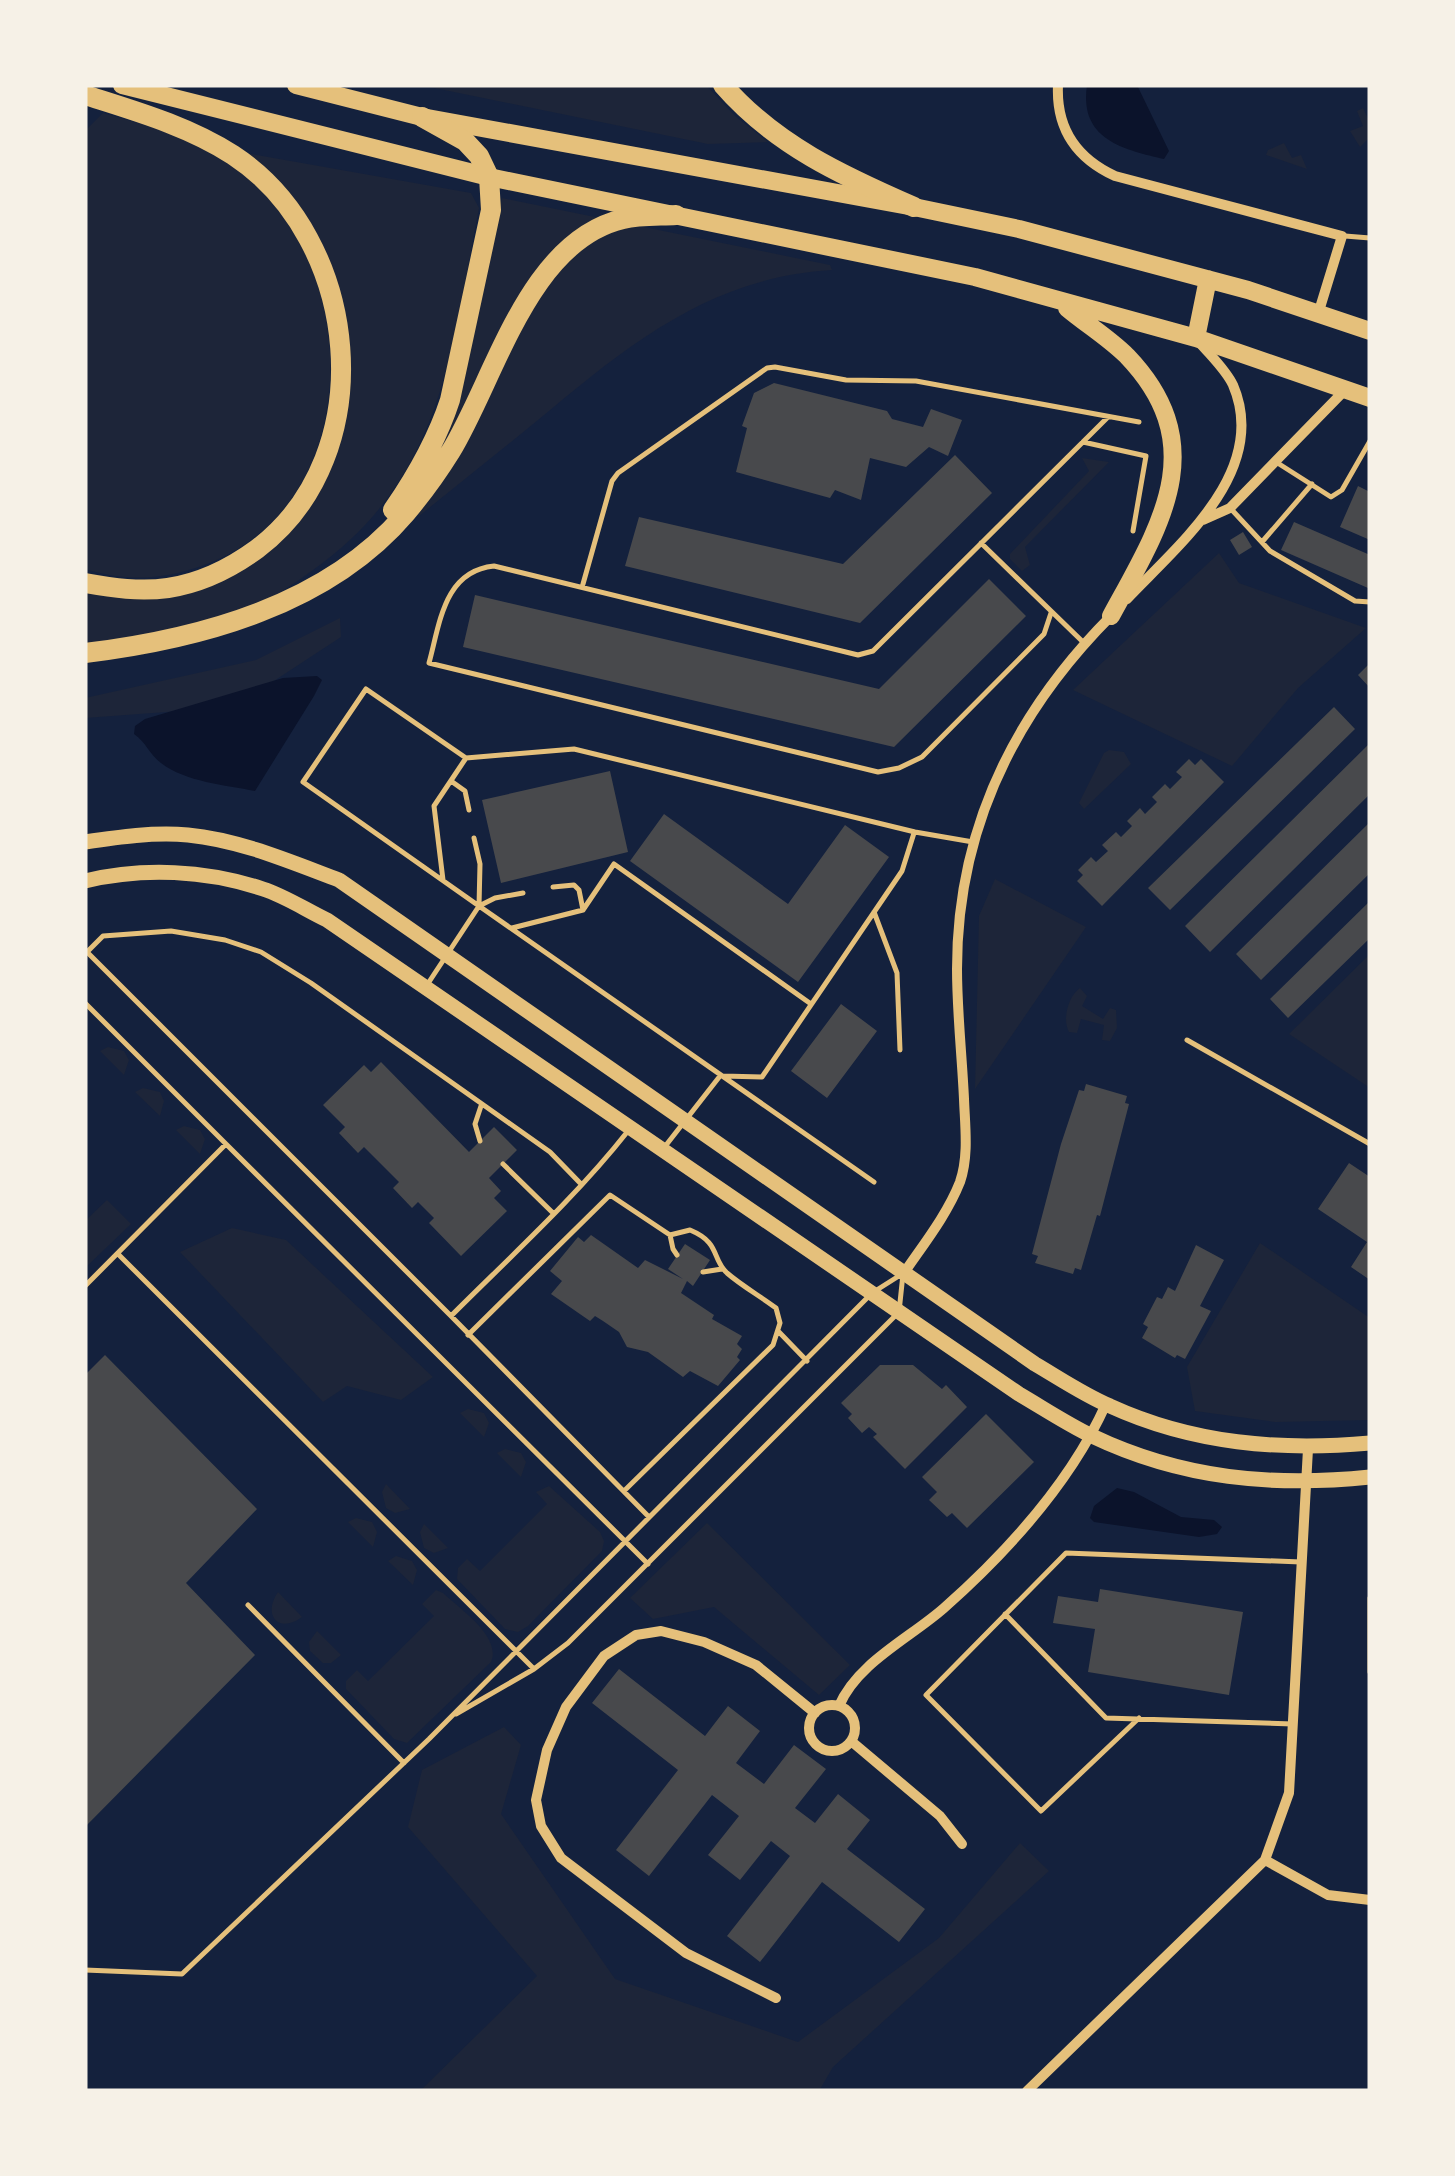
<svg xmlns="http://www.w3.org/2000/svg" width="1455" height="2176" font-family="Poppins,sans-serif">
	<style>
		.green { fill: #1d2539 }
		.water { fill: #0b132b }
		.building { fill: #48494c }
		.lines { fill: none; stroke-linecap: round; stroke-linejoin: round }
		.service { stroke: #e5c07b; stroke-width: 5 }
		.minor { stroke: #e5c07b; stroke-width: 10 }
		.secondary { stroke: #e5c07b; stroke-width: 15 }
		.trunk { stroke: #e5c07b; stroke-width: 18 }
		.motorway { stroke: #e5c07b; stroke-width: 20 }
	</style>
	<rect width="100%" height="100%" fill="#14213d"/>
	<path class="green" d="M420,85H706L735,116L768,142L708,144Z
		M1363,108L1370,123V137L1360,147L1350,131L1363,126L1357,111Z
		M103,113C162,129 221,146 265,192C364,299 356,510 204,565C162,580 127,582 85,569V131Z
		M1284,143L1292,158L1301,155L1307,169L1266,155L1268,150Z
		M246,153L471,193L479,208C451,352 443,478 313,570C287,589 257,608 227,618C181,632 131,638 85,647V591L135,599L156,597L257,559L303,516L323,485L338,449L347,406L344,317Z
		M502,198L830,265L832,270C710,277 628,345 538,420C499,452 459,484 419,516L408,504L461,391Z
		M1082,458L1109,462L1025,547L1030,565L1022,571L1010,559V554L1089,471Z
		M1219,553L1239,583L1366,628L1298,688L1232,766L1073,690Z
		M340,618L341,637L234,707L85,718V698L256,660Z
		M1109,750L1124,752L1131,764L1084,809L1079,803L1104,753Z
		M995,879L1086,927L975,1089L979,916Z
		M1370,954V1088L1289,1034Z
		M1080,988L1087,996L1082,1006L1103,1019L1110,1008L1116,1010L1117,1028L1110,1041L1102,1040L1104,1025L1081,1019L1077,1033L1069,1032C1062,1020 1068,996 1080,988Z
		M108,1047L124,1051L129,1060L124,1075L100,1051Z
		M143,1088L160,1092L164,1101L160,1116L135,1092Z
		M184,1126L200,1130L205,1139L200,1154L176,1130Z
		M107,1200L131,1224L85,1268V1221Z
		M232,1228L286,1240L433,1377L401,1400L347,1386L323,1402L180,1252Z
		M1260,1243L1370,1318V1420L1275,1422L1195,1411L1187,1367Z
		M468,1409L484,1413L489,1423L484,1437L460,1413Z
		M505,1449L521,1453L526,1462L521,1477L497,1453Z
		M386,1484L410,1509L395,1513L386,1508L382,1492Z
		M549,1486L600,1532L604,1541L602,1551L528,1626L518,1632L505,1629L457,1579L458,1568L467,1559L480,1571L547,1504L536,1492Z
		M356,1518L372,1522L377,1532L373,1547L348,1522Z
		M707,1523L850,1665L819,1695L714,1607L653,1619L630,1598Z
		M424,1524L448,1548L434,1553L424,1548L420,1532Z
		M396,1556L412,1561L417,1570L413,1585L388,1561Z
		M436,1590L443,1593C460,1609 502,1637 491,1662L407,1743L394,1739L346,1689V1681L357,1670L368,1681L434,1616L422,1604Z
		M278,1592L302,1617C279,1634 262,1616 278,1592Z
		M317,1631L341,1655L331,1663H323L310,1651L309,1642Z
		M504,1727L521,1745L501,1814L615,1979L798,2042L939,1938L1020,1843L1049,1871L833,2067L819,2091H420L537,1976L408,1827L422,1770Z"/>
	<path class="water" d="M1087,85H1137L1169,151L1164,159C1122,149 1079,139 1087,85Z
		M317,676L322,680L314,696L255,791C225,785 186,782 161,763C149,754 146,742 134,734L135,726L145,719L283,678Z
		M1117,1488L1134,1492L1181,1517L1214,1520L1222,1527L1217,1534L1199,1537L1094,1522L1090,1518L1094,1506Z"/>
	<path class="building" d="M774,383L887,411L892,419L923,427L931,409L962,420L948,456L929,447L906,467L870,458L861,500L835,490L830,498L736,472L747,428L742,426L754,393Z
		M955,455L992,493L860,623L625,566L639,517L843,564Z
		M1358,486L1370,492V540L1340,527Z
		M1294,522L1370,555L1368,588L1281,550Z
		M1243,532L1252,547L1239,555L1230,540Z
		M989,579L1026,616L894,747L463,647L475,595L879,689Z
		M1370,663V688L1358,675Z
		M1334,707L1355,729L1170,910L1148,888Z
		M1370,743V794L1210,952L1185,926Z
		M1189,759L1195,765L1201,759L1224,782L1102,906L1077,881L1083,875L1078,870L1091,857L1096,862L1108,851L1102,845L1116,832L1121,837L1132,826L1127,821L1140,808L1145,814L1157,802L1152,797L1165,784L1170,789L1182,777L1176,772Z
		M610,771L628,852L501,883L482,800Z
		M664,814L788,904L845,825L889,857L798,982L630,861Z
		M1370,822V873L1261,980L1236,954Z
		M1370,901V938L1288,1018L1270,999Z
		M841,1004L877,1031L827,1098L791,1071Z
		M381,1062L469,1152L494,1127L517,1150L489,1178L501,1191L494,1198L507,1211L461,1256L429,1223L434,1218L418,1202L412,1208L393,1188L399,1182L364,1147L358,1153L339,1133L345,1127L323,1105L364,1065L371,1072Z
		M1086,1084L1127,1096L1125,1103L1129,1104L1100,1216L1097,1215L1081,1270L1075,1268L1073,1274L1035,1263L1038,1256L1032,1254L1061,1144L1079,1090L1084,1091Z
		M1349,1163L1370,1177V1280L1351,1267L1367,1242L1318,1209Z
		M591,1235L638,1268L645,1260L683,1279L668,1269L685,1244L710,1260L693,1286L687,1281L681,1293L714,1315L712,1319L742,1336L737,1344L742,1349L737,1357L740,1360L718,1386L690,1371L683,1377L648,1352L627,1347L619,1332L603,1321L595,1316L590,1321L551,1294L562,1281L550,1271L578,1237L584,1242Z
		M1196,1245L1224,1260L1200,1306L1211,1311L1185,1359L1177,1355L1175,1358L1142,1338L1148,1327L1143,1324L1157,1297L1162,1299L1168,1287L1175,1291Z
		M105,1355L257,1509L186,1583L255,1655L85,1827V1375Z
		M880,1365H913L942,1389L946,1385L967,1407L905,1469L873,1437L877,1434L869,1427L862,1433L848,1418L852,1414L841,1403Z
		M986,1414L1034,1462L967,1528L952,1513L947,1517L929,1500L937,1492L922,1477Z
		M1100,1589L1243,1612L1229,1695L1088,1672L1095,1629L1053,1623L1058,1596L1098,1602Z
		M619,1669L705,1736L728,1706L760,1731L736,1763L764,1784L794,1745L826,1769L795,1808L815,1823L838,1794L870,1820L847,1849L925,1909L899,1942L822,1882L760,1962L727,1936L790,1856L771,1841L740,1880L708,1855L739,1816L712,1795L649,1876L616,1850L678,1770L592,1703Z"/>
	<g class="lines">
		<path class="service" d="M1345,236L1370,238
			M1083,442L1146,456L1133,531
			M1276,462L1331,497L1342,490L1370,441
			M1232,510L1270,551L1355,601L1370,602
			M1262,542L1312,484
			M981,543L1083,642
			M583,584L612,481L618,473L767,368L775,367L846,380L916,381L1139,422
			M1051,613L1044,634L922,757L899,768L878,772L429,663C440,623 444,571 494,566L858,655L873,651L1107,418
			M451,781L465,791L469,810
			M474,838L480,864L479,906
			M443,880L434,806L466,758
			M553,887L574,885L579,890L583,910
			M479,906L874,1182
			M479,906L495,898L523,893
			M874,912L897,973L900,1050
			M512,928L583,910L614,864L811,1004
			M427,985L479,906L303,782L366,689L466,758L574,749L915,832L973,842
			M85,1003L226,1144L85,1286
			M1187,1040L1370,1144
			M723,1076L762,1077L902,871L914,833
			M480,1141L475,1124L481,1106
			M226,1144L648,1564
			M663,1149L720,1076
			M503,1164L553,1213
			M581,1184L550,1152L311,983L261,952L225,940L171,931L103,936L87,952L451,1316C511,1256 576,1197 628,1131
			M118,1254L533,1668
			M703,1272L722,1269
			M451,1316L649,1517
			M779,1332L807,1361
			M468,1335L610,1195L670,1235L673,1249L677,1255
			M624,1491L773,1345L780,1323L776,1308C760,1296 742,1286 727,1273C711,1258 721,1243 690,1230L670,1235
			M1370,1598V1672
			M248,1605L404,1763
			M1005,1614L1106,1718L1293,1724
			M456,1714L534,1669L568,1643L899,1312L903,1274
			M1139,1718L1041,1811L926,1695L1066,1553L1301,1562
			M85,1970L182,1974L429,1739L872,1293L902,1274"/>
		<path class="minor" d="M1058,85C1056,128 1076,158 1115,176L1342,236L1319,311
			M1203,520L1230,508L1345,390
			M1127,599C1178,545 1270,471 1233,385C1226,370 1211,356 1200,343
			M904,1273C923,1245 947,1215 960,1182C969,1156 965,1126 964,1099C962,1056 957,1012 957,969C957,829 1014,713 1112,615
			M809 1728a23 23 0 1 1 46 0a23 23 0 1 1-46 0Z
			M839,1706C857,1663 910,1638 944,1608C1007,1552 1071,1482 1106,1404
			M851,1741L940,1816L962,1844
			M1265,1860L1328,1895L1370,1900
			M776,1998L686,1953L561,1858L541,1826L536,1800L547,1750L566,1707L604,1656L636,1635L661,1631L704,1642L756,1665L815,1713
			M1027,2091L1265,1860L1289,1793L1308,1449"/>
		<path class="secondary" d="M85,842C119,837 153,832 188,835C240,840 291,862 339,880L1035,1364C1059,1378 1084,1395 1110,1406C1193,1444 1280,1451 1370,1443
			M85,881C143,867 206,870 263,889C285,896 306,910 327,920L1019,1394C1043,1408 1067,1424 1092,1436C1182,1479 1273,1487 1370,1477"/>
		<path class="trunk" d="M122,85L489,177L975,277L1196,338L1370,398
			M296,85L422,117L914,207L1019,229L1248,290L1370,331
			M1067,308C1086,324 1109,338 1127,356C1213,446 1160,526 1111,616
			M1196,338L1208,279"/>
		<path class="motorway" d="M723,85C775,145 843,176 914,207
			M85,95C135,111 188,126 233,155C361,239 383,454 257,549C231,568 201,583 168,588C140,592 113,588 85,583
			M393,510C417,475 437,440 450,400L491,210L489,177L479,156L465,141L422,117
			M85,653C200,639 328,605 406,513C422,494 438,472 451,451C495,379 528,241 623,219C639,215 659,216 676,215"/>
	</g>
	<rect width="1455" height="2176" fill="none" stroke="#f6f1e7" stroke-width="175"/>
</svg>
